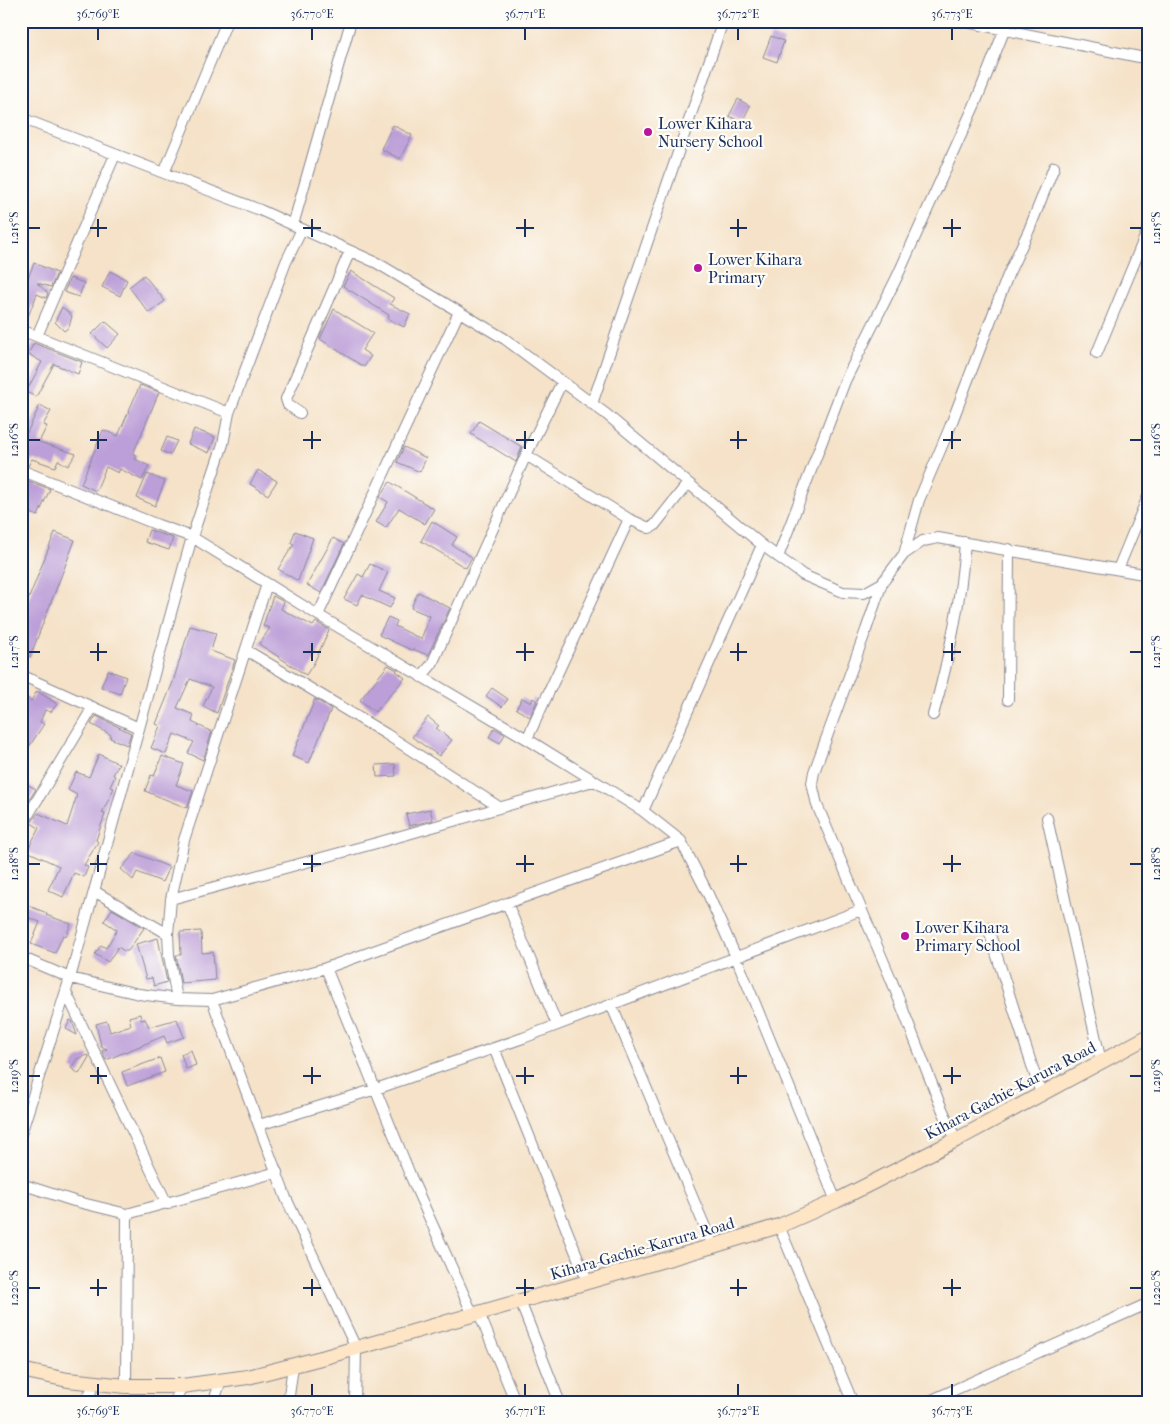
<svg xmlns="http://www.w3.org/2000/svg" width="1170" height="1424" font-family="'IM FELL French Canon',serif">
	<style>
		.building { fill: #bc9ed8 }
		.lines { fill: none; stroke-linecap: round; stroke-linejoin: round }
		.street-casing { stroke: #888893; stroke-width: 12 }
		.secondary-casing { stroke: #888893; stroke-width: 16 }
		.street { stroke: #fff; stroke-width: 10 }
		.secondary { stroke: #fde5c5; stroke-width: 14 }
		.ticks { fill: none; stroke: #1b2f5e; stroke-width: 2 }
		.poi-dot { fill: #b5179e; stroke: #fdfcf7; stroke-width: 2 }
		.labels { text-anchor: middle; stroke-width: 4.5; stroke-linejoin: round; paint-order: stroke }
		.poi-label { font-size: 16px; fill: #1b2f5e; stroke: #fdfcf7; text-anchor: start }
		.street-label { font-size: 16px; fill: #1b2f5e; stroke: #fdfcf7 }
		.neatline { fill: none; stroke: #1b2f5e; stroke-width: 2 }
		.ticks-label { font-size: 12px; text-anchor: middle; fill: #1b2f5e }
	</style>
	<rect width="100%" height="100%" fill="#fdfcf7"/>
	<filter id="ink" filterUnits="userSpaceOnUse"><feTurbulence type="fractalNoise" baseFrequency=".02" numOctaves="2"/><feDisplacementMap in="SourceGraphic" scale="10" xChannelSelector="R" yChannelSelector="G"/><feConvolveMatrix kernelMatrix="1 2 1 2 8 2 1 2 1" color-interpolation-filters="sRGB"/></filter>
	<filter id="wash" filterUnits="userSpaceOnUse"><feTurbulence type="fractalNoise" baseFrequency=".0096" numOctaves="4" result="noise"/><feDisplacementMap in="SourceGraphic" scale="20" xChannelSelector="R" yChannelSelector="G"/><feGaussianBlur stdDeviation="1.12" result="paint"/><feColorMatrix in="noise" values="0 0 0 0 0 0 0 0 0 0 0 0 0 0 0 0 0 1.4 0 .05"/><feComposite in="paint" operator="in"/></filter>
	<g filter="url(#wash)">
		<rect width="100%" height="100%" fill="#f5e2c8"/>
		<g id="blocks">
			<path class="building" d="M771,36L784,41L777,62L763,57Z
				M738,99L750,106L742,122L729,116Z
				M393,125L412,135L400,159L381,149Z
				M34,263L57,273L51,287L37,283L48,293L46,298L37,294L25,324L21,323V295Z
				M110,271L127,280L120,296L102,287Z
				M351,271L394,298L390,304L410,314L404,327L388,319L389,315L343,286Z
				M144,275L165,301L149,313L129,287Z
				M70,278L84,283L79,297L64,292Z
				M62,307L72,316L69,327L64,331L55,322Z
				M334,309L373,333L362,350L371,356L364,367L320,339Z
				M105,321L120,334L107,348L92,334Z
				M34,343L82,362L78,374L54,364L36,397L26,392L42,362L28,354Z
				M140,385L159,392L133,454L137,455L135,459L149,466L142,480L120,469L118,473L106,467L96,491L81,484L103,430L118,436Z
				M40,405L51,411L43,425L47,426L39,442L76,454L68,466L58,460L55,467L32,459L28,466L21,463V445Z
				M479,421L522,447L516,462L471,434Z
				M194,429L215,437L209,453L188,444Z
				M167,437L177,441L170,455L161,451Z
				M404,447L426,458L420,472L397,462Z
				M258,470L277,481L268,495L250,484Z
				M147,474L165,481L155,506L137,498Z
				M21,478L50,489L38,516L21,509V503L25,495L21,494Z
				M390,482L434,509L425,524L399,508L386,528L376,522L388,502L380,497Z
				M432,521L457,537L452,545L472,557L466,568L421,541Z
				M149,530L173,538L169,550L145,542Z
				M295,531L313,538L298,581L278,569L294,544L291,543Z
				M55,532L75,540L30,657L21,653V618Z
				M333,538L344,544L321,593L307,585Z
				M370,564L388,572L379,591L395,598L390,608L362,595L357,605L344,599L358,574L363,577Z
				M418,592L450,608L428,655L412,649L411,650L379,635L388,617L397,621L395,626L421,639L430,616L411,608Z
				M273,596L284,602L281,609L313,626L316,622L329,630L314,663L306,675L259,644L270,628L263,626Z
				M190,626L216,633L211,651L235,660L217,713L203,706L212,687L190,679L177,708L194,715L192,722L212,732L203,760L188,753L194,742L174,734L166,754L151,748L160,726L156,724L173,682Z
				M388,665L397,670L396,671L405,678L375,712L360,700Z
				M108,670L126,677L120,694L101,687Z
				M492,688L508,699L502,707L486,696Z
				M37,691L57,704L51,712L45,710L40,722L44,724L21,759V693L31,701Z
				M522,698L531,703L533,698L537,701L530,717L516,709Z
				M315,699L331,709L309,763L292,756Z
				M96,716L131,733L127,745L110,738L111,735L91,724Z
				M428,717L439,726L436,728L452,740L439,756L412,737Z
				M494,728L505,734L500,743L489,737Z
				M99,754L119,764L113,775L115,776L110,787L114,788L102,813L105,814L96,840L98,842L84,865L88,867L84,877L74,873L63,897L48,890L59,866L27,851L39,828L31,823L38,813L67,826L77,795L68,790L76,772L89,777Z
				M162,756L184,764L176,785L193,791L187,808L145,791L151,775L154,776Z
				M395,764L396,776L377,777L376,765Z
				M21,781L36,789L21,813Z
				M430,809L433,820L409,826L406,814Z
				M135,853L169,867L162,882L137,872L133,880L121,869Z
				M21,903L47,913L46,915L71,924L66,936L63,935L55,953L31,944L40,922L21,915Z
				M112,909L144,928L128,951H124L118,947L108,962L95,954L101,945L106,948L117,930L104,921Z
				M201,931L202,953L213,952L215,980L181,983L176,955H181L180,932Z
				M158,938L167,982L154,986L152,978L146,979L136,944Z
				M140,1014L141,1020L145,1019L149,1027L177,1019L184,1037L167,1043L164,1036L106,1060L102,1051L107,1049L101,1046L96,1024L107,1021L110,1032L131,1025L129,1017Z
				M70,1020L72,1021L77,1035L66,1029Z
				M191,1050L196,1065L186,1069L181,1054Z
				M88,1055L89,1057L79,1074L71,1068L77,1059Z
				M160,1058L165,1072L127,1086L122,1072Z"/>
		</g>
	</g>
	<g filter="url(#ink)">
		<use href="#blocks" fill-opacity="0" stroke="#888893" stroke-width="1"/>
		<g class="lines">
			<g class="street-casing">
				<path id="street" d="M961,21L1149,59
					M21,118L260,210L377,263L505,339L606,414L762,545L803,575L843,592L864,593L882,583L904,554L923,541L938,538L1149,575
					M164,173L227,21
					M293,225L351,21
					M21,330L229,413
					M37,336L115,155
					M1097,353L1149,227
					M592,404L723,21
					M300,413L288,405L286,399L350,251
					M526,455L629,519L649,528L654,526L688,483
					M21,470L158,525L192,537L318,615L527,739L643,811L681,841L708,894L736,957L836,1201
					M904,554L919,500L950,427L1008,275L1029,230L1054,167
					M778,557L845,381L897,277L975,104L1008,21
					M1118,569L1149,494
					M882,583L866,630L814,772L812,783L817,805L891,979L939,1102L956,1140
					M318,615L459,312
					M246,650L386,734L499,807
					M21,675L139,728
					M421,677L432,664L526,455L562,382
					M1008,700L1009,549
					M933,715C949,659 961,600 965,542
					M527,739L629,519
					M643,811L762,545
					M1047,818L1101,1062
					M21,827L93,707
					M94,891L168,934
					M171,899L184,840L267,584
					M507,903L557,1025
					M988,928L1041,1094
					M21,957L70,978L139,994L177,999L212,1000L326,968L681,841
					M326,968L411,1177L473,1315
					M66,992L167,1204
					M177,999L169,955L168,934L171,899L380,842L593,781
					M212,1000L286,1198L356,1348L355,1403
					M611,1004L713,1246
					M494,1048L588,1283
					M259,1125L376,1089L523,1038L861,910
					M21,1134L70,978L192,537L223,444L229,413L286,262L302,229
					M21,1184L74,1201L127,1214L277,1172
					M779,1226L853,1403
					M520,1301L560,1403
					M479,1313L516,1403
					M126,1386L127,1214
					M84,1403L96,1383
					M174,1403L182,1386
					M213,1403L221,1381
					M288,1403L293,1366
					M925,1403L1149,1303"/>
			</g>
			<g class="secondary-casing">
				<path id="secondary" d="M21,1370L68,1380L126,1386H182L248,1377L325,1357L713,1246L779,1226L836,1201L956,1140L1149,1036"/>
			</g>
			<use href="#street" class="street"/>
			<use href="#secondary" class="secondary"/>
		</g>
	</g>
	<path class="ticks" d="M98,28V40M312,28V40M525,28V40M738,28V40M952,28V40M98,219V237M312,219V237M525,219V237M738,219V237M952,219V237M28,228H40M90,228H107M303,228H321M516,228H534M730,228H747M943,228H961M1130,228H1142M98,431V449M312,431V449M525,431V449M738,431V449M952,431V449M28,440H40M90,440H107M303,440H321M516,440H534M730,440H747M943,440H961M1130,440H1142M98,643V661M312,643V661M525,643V661M738,643V661M952,643V661M28,652H40M90,652H107M303,652H321M516,652H534M730,652H747M943,652H961M1130,652H1142M98,855V872M312,855V872M525,855V872M738,855V872M952,855V872M28,864H40M90,864H107M303,864H321M516,864H534M730,864H747M943,864H961M1130,864H1142M98,1067V1084M312,1067V1084M525,1067V1084M738,1067V1084M952,1067V1084M28,1076H40M90,1076H107M303,1076H321M516,1076H534M730,1076H747M943,1076H961M1130,1076H1142M98,1279V1296M312,1279V1296M525,1279V1296M738,1279V1296M952,1279V1296M28,1288H40M90,1288H107M303,1288H321M516,1288H534M730,1288H747M943,1288H961M1130,1288H1142M98,1384V1396M312,1384V1396M525,1384V1396M738,1384V1396M952,1384V1396"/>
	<g class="poi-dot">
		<circle cx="648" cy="132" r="5"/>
		<circle cx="698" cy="268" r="5"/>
		<circle cx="905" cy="936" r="5"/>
	</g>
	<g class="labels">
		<g class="poi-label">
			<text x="658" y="129">Lower Kihara<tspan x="658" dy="18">Nursery School</tspan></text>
			<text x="708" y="265">Lower Kihara<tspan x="708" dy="18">Primary</tspan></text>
			<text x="915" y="933">Lower Kihara<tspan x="915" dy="18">Primary School</tspan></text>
		</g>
		<g class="street-label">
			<text transform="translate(1010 1090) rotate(-28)" y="6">Kihara-Gachie-Karura Road</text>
			<text transform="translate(642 1248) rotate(-16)" y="6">Kihara-Gachie-Karura Road</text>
		</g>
	</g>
	<rect width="1170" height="1424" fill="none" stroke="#fdfcf7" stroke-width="55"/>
	<rect x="28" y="28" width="1114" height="1368" class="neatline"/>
	<g class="ticks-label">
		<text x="98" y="18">36.769°E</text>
		<text x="312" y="18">36.770°E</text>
		<text x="525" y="18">36.771°E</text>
		<text x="738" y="18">36.772°E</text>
		<text x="952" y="18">36.773°E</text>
		<text transform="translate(14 228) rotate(-90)" y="4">1.215°S</text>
		<text transform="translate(1156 228) rotate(-90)" y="4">1.215°S</text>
		<text transform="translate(14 440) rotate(-90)" y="4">1.216°S</text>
		<text transform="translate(1156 440) rotate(-90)" y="4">1.216°S</text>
		<text transform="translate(14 652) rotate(-90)" y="4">1.217°S</text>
		<text transform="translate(1156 652) rotate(-90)" y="4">1.217°S</text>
		<text transform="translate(14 864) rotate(-90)" y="4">1.218°S</text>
		<text transform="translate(1156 864) rotate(-90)" y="4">1.218°S</text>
		<text transform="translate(14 1076) rotate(-90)" y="4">1.219°S</text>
		<text transform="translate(1156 1076) rotate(-90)" y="4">1.219°S</text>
		<text transform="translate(14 1288) rotate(-90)" y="4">1.220°S</text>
		<text transform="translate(1156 1288) rotate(-90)" y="4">1.220°S</text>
		<text x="98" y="1415">36.769°E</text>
		<text x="312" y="1415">36.770°E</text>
		<text x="525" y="1415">36.771°E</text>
		<text x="738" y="1415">36.772°E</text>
		<text x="952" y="1415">36.773°E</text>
	</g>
</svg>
